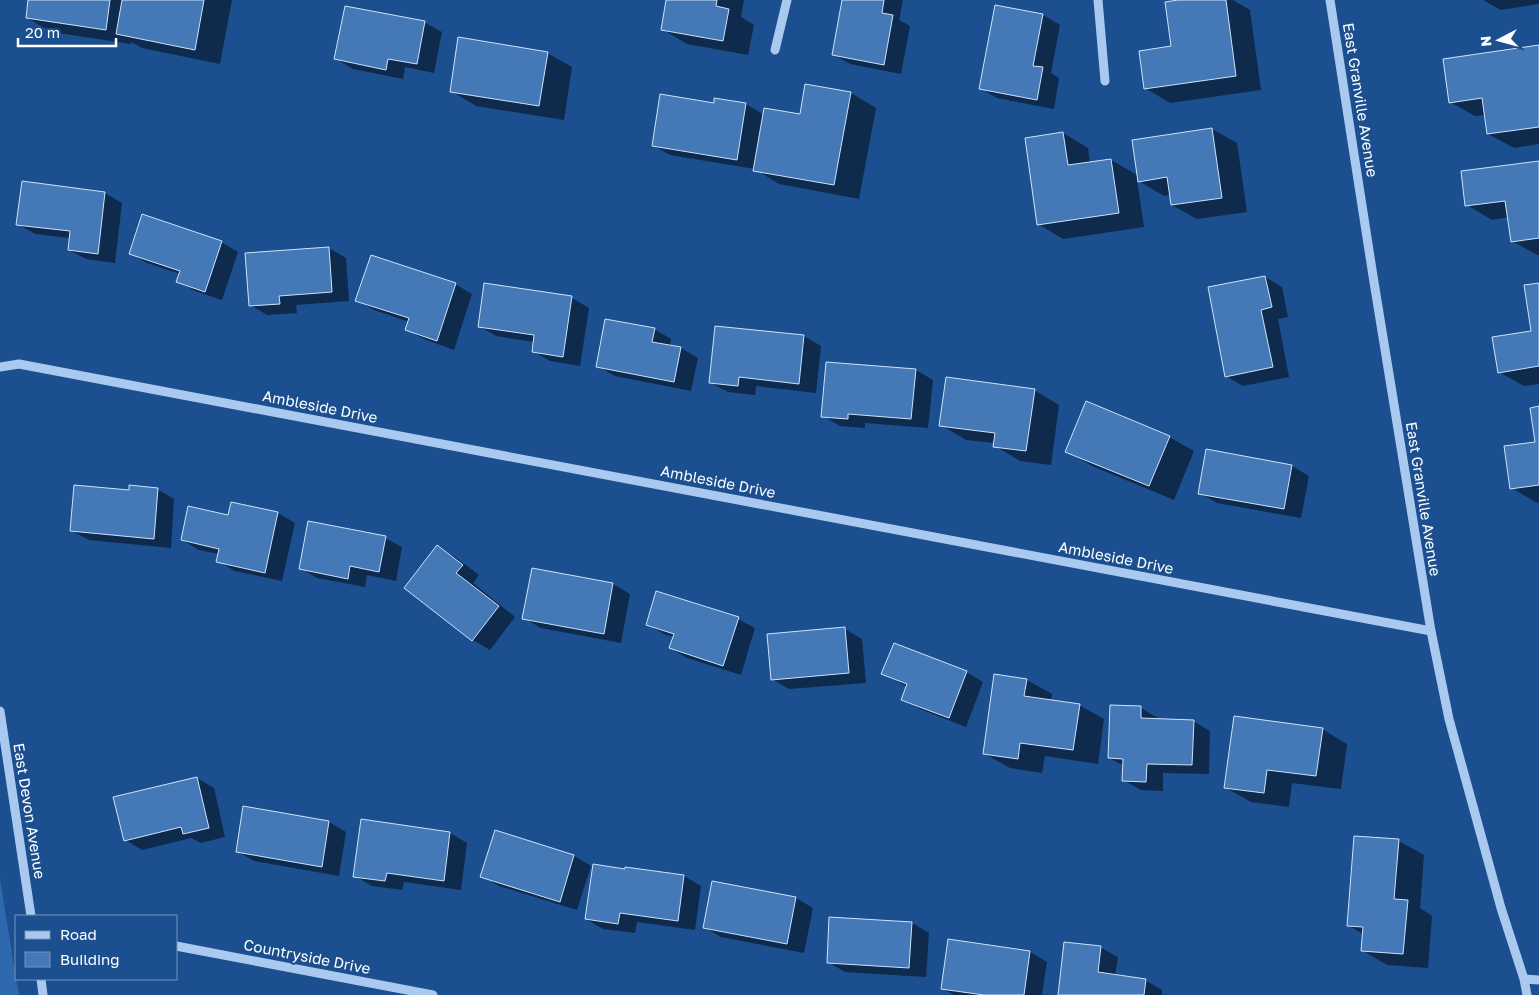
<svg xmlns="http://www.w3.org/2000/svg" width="1539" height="995" font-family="'Golos Text',sans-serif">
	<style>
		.green { fill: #2e69ad }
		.shadow { fill: #0007 }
		.building { fill: #4478b7; stroke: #cfe3fa }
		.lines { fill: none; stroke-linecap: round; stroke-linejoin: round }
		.minor { stroke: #a9c9ee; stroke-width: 9 }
		.labels { text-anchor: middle; stroke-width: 4.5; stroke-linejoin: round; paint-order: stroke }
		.street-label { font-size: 15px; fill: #fff; stroke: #1b4f8f }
	</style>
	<rect width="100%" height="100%" fill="#1b4f8f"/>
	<path class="green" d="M0,879L16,979L19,995H0Z"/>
	<path class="shadow" d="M30,0H232L220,64L142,48L131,42V44L52,32L27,18Z
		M668,0H744L741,17L754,25L748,55L687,44L662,29Z
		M844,0H903L899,20L910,26L901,74L850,64L833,54Z
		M1188,0H1233L1250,10L1261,90L1170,103L1145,88L1172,47Z
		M1483,0H1539V4L1501,10Z
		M996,6L1043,15L1060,25L1051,73L1059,78L1054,109L997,98L980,88Z
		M346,7L425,23L442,32L434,73L405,67L403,79L353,69L336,59Z
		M1539,46V144L1514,148L1488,134L1486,115L1475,116L1450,102Z
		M547,53L572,67L564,120L476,106L451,91Z
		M851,93L876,108L859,199L779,184L755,169L670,155L653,145L715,105V99L746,104L764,115L801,116Z
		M1212,129L1237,143L1247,212L1197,219L1172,205L1171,195L1164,196L1137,180L1144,227L1063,239L1038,224L1063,133L1088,148L1090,163L1111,160L1139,176Z
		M1539,162V255H1537L1512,241L1509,217L1492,220L1467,205Z
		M23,183L105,193L122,203L115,263L86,259L69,250L70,238L35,234L18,224Z
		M221,242L238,252L222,300L195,291L178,281L180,274L147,263L130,253Z
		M329,248L346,258L349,301L296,305L297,313L267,315L250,305Z
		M1265,277L1282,287L1288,317L1278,319L1289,377L1243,386L1226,376Z
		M455,284L472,294L454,350L424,339L407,330L409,322L374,310L357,300Z
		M1539,284V384L1524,386L1499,372L1532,332Z
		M485,285L572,298L589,308L580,366L550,361L533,351L534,342L496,336L479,326Z
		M654,329L671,339L670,346L681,348L698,358L691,391L615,376L598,366Z
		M804,336L821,346L816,393L756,386L755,395L728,392L711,383Z
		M916,370L933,380L928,428L865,423V428L840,426L823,416Z
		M1034,390L1059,405L1051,465L1020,461L995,446V443L966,440L941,425Z
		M1539,408V502L1537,503L1512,488L1536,443Z
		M1169,437L1194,451L1174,500L1092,466L1067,451Z
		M1292,466L1309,476L1301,518L1217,503L1200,493Z
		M157,489L174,499L171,548L89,540L72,531L130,491Z
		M278,513L295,523L282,581L235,571L218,561L219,554L199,550L182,540L229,517Z
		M385,538L402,547L396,581L367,575L365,587L317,578L300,568Z
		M438,547L455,557L479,575L473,583L515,617L490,650L473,640L406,588Z
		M533,570L613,584L630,594L621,643L541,628L524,618Z
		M738,619L755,628L741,675L687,658L670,648L674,637L664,634L647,624Z
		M845,629L862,639L866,683L789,689L772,679Z
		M966,672L983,682L966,727L920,709L903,699L908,687L883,674Z
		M1027,680L1052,694L1051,701L1079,705L1104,719L1098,764L1045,756L1042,773L1010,768L985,754Z
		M1141,708L1158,718V720L1193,721L1210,731L1209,774L1163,773V791L1141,790L1123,780L1124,766L1109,758Z
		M1322,729L1347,744L1341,789L1292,783L1289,807L1251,802L1226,788Z
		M197,778L214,788L225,837L201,843L191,838L142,850L125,840Z
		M244,807L329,822L346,832L339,876L254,861L237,851Z
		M362,821L450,833L467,843L461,890L404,882L402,890L372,886L355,876Z
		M496,832L574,856L591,866L577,910L499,886L482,876Z
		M1399,841L1424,855L1420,908L1432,916L1428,968L1387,965L1362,950L1363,934L1348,925Z
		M627,868L684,876L701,886L695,930L637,922L635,933L603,929L586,919L627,870Z
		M796,898L813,908L804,953L721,937L704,927Z
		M912,923L929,933L926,977L845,972L828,962Z
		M1101,948L1118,957L1115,976L1145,980L1162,990V995H1059Z
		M1030,952L1047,962L1042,995H954L942,988Z"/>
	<path class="building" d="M28,0H110L106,30L26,18Z
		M122,0H204L195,50L116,34Z
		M666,0H717L716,6L729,9L723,41L661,30Z
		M842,0H884L882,13L893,15L884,65L832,55Z
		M1178,0H1226L1236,76L1144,89L1139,51L1171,46L1165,2Z
		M995,5L1043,14L1033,66L1043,67L1037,100L979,89Z
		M345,6L425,21L417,64L388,59L386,70L334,59Z
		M458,37L548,52L539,106L450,92Z
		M1539,45V127L1487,134L1482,98L1449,103L1443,59Z
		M805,84L851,92L834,185L753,171L764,108L800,114Z
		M660,94L714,103V98L746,103L737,160L652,146Z
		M1212,128L1222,198L1171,205L1167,177L1138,182L1132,140Z
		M1063,132L1068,165L1111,159L1119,213L1037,225L1025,138Z
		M1539,161V238L1511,242L1505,201L1465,206L1461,171Z
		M22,181L105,192L98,254L68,250L70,231L16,225Z
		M142,214L222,241L205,292L176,282L180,271L129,254Z
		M329,247L332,292L279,296L280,304L249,306L245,253Z
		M371,255L456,283L437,341L405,330L409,318L355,301Z
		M1265,276L1272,307L1261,310L1273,367L1225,377L1208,287Z
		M484,283L572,296L563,357L532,352L534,335L478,327Z
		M1539,283V366L1498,373L1492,337L1531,331L1524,285Z
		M605,319L655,328L652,342L681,347L674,382L596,367Z
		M715,326L804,335L799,384L739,377L738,386L709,383Z
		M826,362L916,369L911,419L848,414V419L821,417Z
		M946,377L1035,389L1026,451L993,447L995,433L939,426Z
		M1086,401L1170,436L1149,486L1065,452Z
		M1539,406V485L1510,489L1504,446L1535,442L1530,408Z
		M1206,449L1292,465L1284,509L1198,494Z
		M74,485L129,490V485L158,488L154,539L70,531Z
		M231,502L278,512L265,573L216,562L219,549L181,540L188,506L228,515Z
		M308,521L386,536L379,572L350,566L348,579L299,569Z
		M437,545L463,565L456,573L499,606L472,641L404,588Z
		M532,568L613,583L604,634L522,619Z
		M656,591L739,617L723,666L669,648L674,634L646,625Z
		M845,627L849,673L771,680L767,634Z
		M894,643L967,671L949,718L901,700L907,684L881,674Z
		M994,674L1027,679L1024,696L1080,704L1073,750L1020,743L1018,759L983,754Z
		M1110,705L1141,706V718L1194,720L1192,765L1147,764L1146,782L1122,781L1123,759L1108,758Z
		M1234,716L1323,728L1316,776L1267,770L1264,793L1224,788Z
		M197,777L209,828L183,834L181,827L124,841L113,797Z
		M243,806L329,821L322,867L236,852Z
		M361,819L450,832L444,881L387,873L385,881L353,877Z
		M495,830L574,855L560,902L480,877Z
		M1354,836L1399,839L1394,899L1408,900L1403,954L1361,951L1363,927L1347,926Z
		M593,864L625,869V867L684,875L678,921L620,913L618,924L585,919Z
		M712,881L796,897L787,944L703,928Z
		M829,917L912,922L909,968L827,963Z
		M948,939L1030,951L1024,995H984L941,989Z
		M1064,942L1101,946L1098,972L1146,979L1144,995H1058Z"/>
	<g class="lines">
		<path class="minor" d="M1098,0L1105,81
			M1330,0L1373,276L1431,631L1449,719L1501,908L1524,979L1527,995
			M775,50L787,0
			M0,367L19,364L1431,631
			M0,711L31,916
			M176,946L433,995
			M41,979L43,995
			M1524,979L1539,980"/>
	</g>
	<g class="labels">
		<g class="street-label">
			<text transform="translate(1360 100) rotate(81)" y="5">East Granville Avenue</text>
			<text transform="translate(320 407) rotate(11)" y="5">Ambleside Drive</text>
			<text transform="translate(718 482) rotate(11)" y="5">Ambleside Drive</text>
			<text transform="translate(1423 499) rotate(81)" y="5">East Granville Avenue</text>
			<text transform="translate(1116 558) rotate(11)" y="5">Ambleside Drive</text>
			<text transform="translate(29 811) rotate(81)" y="5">East Devon Avenue</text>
			<text transform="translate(307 957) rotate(11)" y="5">Countryside Drive</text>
		</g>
	</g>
	<rect x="15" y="915" width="162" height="65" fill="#1b4f8f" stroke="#7695bc"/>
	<rect x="25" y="931" width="25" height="8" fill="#a9c9ee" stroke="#7695bc"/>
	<text x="60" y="940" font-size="15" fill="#ffffff">Road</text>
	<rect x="25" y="952" width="25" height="15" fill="#4478b7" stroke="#7695bc"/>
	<text x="60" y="965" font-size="15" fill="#ffffff">Building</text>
	<g transform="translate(1499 40) rotate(264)" stroke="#1b4f8f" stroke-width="4" paint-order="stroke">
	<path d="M0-4L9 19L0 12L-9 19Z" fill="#ffffff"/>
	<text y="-8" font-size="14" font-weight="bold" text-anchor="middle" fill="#ffffff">N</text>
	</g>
	<path d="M18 38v8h98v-8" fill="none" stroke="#ffffff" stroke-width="2.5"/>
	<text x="25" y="38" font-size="15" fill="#ffffff" stroke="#1b4f8f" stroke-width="4" paint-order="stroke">20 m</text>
</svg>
